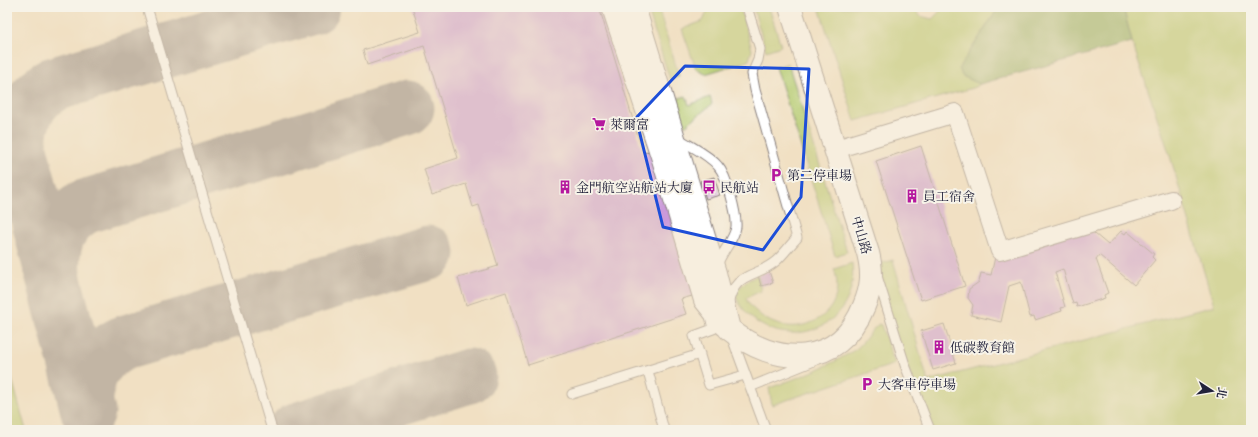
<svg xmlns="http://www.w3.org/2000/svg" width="1258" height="437" font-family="'Gentium Book Plus','Noto Serif TC',serif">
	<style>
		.green { fill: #b5cb70; stroke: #6c7656 }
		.forest { fill: #90af62; stroke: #59684e }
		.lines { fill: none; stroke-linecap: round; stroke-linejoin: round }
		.taxiway { stroke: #8a817f; stroke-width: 55 }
		.building { fill: #ca99da }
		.service-casing { stroke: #8a817f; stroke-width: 11 }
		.minor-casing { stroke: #8a817f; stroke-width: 20 }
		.tertiary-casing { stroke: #8a817f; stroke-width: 24 }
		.service { stroke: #fff; stroke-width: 9 }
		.minor { stroke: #fff; stroke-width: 18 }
		.tertiary { stroke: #fff; stroke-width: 22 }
		.marked { fill: none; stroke: #1d4ed8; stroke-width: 3; stroke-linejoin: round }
		.labels { text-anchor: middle; stroke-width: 4; stroke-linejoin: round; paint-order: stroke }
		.poi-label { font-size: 13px; fill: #22223b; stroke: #f7f3e8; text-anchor: start }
		.street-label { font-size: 13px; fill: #22223b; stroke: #f7f3e8 }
	</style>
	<rect width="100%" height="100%" fill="#f7f3e8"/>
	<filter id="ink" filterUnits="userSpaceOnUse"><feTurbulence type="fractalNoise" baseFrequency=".025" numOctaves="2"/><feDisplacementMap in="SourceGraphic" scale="8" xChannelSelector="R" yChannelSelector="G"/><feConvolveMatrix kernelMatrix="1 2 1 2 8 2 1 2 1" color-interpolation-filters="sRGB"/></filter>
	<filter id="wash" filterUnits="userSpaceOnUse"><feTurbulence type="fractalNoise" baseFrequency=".012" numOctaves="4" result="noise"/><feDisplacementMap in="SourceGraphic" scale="16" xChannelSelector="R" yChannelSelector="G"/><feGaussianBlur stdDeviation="0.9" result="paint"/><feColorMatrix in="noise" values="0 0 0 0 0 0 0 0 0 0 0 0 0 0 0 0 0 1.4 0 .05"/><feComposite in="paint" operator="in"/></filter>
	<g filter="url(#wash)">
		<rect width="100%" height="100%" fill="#f1e0c3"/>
		<path class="green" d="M647,7H658L679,76L670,80Z
			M709,7H740L752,50L749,60L745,62L705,74L696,69L682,29L703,21Z
			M753,7H769L781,46L766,51Z
			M819,7H914L920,16L932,19L944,7H999L960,67L962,76L980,84L976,87L855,121Z
			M1123,7H1251V430H930L871,266L893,260L928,381L1214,306L1170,156L1132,42Z
			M788,63L847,252L835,256L776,67Z
			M686,96L689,105L710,97L712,104L685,126L676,99Z
			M852,263C862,337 763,361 734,293L745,282L758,275L761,291L746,298C748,304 752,308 757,312C790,344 851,319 834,269Z
			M879,324L881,325L895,364L772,405L769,388C798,378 830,366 856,349C864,343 873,327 879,324Z
			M7,361L26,430H7Z"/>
		<path class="forest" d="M999,7H1123L1132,42L980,84L962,76L959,68Z"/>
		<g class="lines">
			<path class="taxiway" d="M10,111L88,411
				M19,146C20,119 29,97 54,84L313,7
				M53,277C51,247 56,223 84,207L407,108
				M86,402C86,372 97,356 123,343L428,253
				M296,430L469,376"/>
		</g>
		<g id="blocks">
			<path class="building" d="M412,7H599L643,153L652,150L696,295L681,299L686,314L528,365L506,292L466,305L458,278L498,266L479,205L473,207L466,184L432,195L424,169L458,158L424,46L367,65L363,50L420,32Z
				M921,146L965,286L921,300L876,161Z
				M714,177L720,195L706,199L700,181Z
				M1088,228L1108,245L1121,231L1125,234L1127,231L1154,254L1152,257L1155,260L1134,285L1099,255L1096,259L1108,293L1104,295L1105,298L1077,307L1076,303L1073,304L1063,269L1055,272L1065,307L1061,308L1062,311L1035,320L1034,316L1030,317L1021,282L1009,286L1001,322L971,315L973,305L968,298L969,289L979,282L981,273L991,275L995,257Z
				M769,271L773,283L761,286L758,275Z
				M944,324L956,363L933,370L921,331Z"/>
		</g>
	</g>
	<g filter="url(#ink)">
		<use href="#blocks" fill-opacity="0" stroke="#8a817f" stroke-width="1"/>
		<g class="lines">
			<g class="service-casing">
				<path id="service" d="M147,7L272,430
					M678,138C691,147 708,154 718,166C727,176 737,214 736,227C734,241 721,252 717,266
					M877,276L905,365L930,430
					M728,305C735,270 755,279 776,261C784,254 790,245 797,238L755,90L752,74L758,60L760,49L747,7
					M710,316L713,329L694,336L709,385L745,375
					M731,335L766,430
					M648,371L664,430
					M750,387L814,361
					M572,394L700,354"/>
			</g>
			<g class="minor-casing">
				<path id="minor" d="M836,149L955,113L1000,251L1171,200"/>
			</g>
			<g class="tertiary-casing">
				<path id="tertiary" d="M613,7L663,159L705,300L725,325
					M634,7L715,273L729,329C775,367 839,369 864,306C872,287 873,273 868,253L790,7"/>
			</g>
			<use href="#service" class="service"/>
			<use href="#minor" class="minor"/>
			<use href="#tertiary" class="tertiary"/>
		</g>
	</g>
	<path d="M0 0H1258V437H0ZM685,66L809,69L801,197L763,250L663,227L636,118Z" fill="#f1e0c3" fill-opacity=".55" fill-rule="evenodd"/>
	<path class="marked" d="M685,66L809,69L801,197L763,250L663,227L636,118Z"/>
	<defs>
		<g id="supermarket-bare" transform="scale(1.08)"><path d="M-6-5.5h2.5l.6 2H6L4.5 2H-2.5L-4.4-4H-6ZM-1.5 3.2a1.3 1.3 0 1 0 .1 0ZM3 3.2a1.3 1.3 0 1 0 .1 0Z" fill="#b5179e" stroke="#f7f3e8" stroke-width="2.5" paint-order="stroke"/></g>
		<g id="parking-bare" transform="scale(1.08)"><path d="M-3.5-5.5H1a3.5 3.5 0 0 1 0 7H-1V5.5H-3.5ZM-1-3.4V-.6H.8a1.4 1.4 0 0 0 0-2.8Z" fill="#b5179e" stroke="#f7f3e8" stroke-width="2.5" paint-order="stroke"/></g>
		<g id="building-bare" transform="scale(1.08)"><path d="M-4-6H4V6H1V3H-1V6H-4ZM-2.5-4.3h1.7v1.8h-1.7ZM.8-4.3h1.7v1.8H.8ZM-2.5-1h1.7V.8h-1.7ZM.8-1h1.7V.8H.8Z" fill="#b5179e" stroke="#f7f3e8" stroke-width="2.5" paint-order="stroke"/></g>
		<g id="bus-bare" transform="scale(1.08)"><path d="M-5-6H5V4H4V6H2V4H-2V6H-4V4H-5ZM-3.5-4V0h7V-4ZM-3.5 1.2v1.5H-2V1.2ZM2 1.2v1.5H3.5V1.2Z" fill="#b5179e" stroke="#f7f3e8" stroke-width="2.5" paint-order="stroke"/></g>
	</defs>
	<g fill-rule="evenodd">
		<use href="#supermarket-bare" x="599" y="124"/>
		<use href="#parking-bare" x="776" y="175"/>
		<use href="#building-bare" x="565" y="187"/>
		<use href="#bus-bare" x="709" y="187"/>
		<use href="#building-bare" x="912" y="196"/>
		<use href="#building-bare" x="939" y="347"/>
		<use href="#parking-bare" x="867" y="384"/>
	</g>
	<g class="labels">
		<g class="poi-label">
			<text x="610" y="129">萊爾富</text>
			<text x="787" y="180">第二停車場</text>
			<text x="576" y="192">金門航空站航站大廈</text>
			<text x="720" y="192">民航站</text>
			<text x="923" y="201">員工宿舍</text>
			<text x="950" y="352">低碳教育館</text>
			<text x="878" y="389">大客車停車場</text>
		</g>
		<g class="street-label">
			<text transform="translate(862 235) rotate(73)" y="5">中山路</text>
		</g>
	</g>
	<rect width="1258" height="437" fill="none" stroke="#f7f3e8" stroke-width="24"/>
	<g transform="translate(1212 391) rotate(102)" stroke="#f7f3e8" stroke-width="3" paint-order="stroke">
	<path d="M0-3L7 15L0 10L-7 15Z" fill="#22223b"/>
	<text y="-6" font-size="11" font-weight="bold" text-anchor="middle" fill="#22223b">北</text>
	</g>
</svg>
